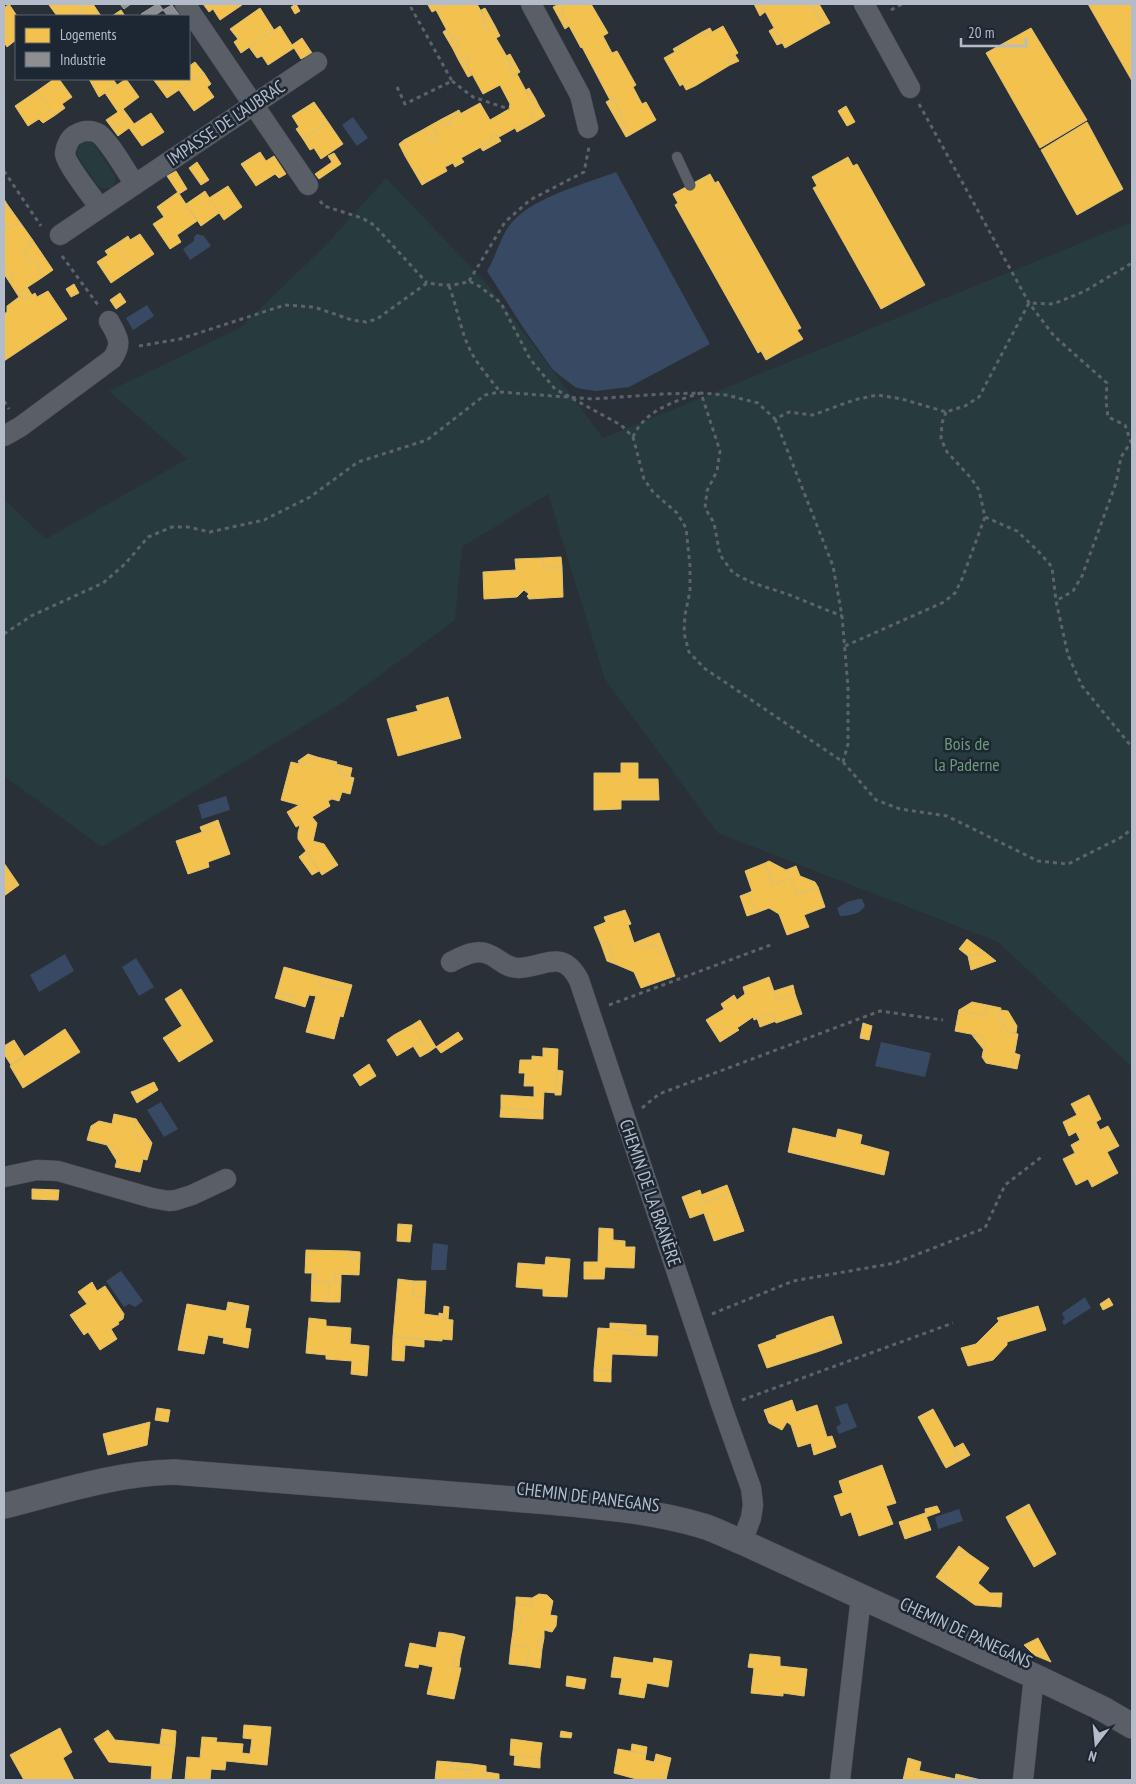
<svg xmlns="http://www.w3.org/2000/svg" width="1136" height="1784" font-family="'PT Sans Narrow',sans-serif">
	<style>
		.green { fill: #273a3e }
		.water { fill: #384963 }
		.homes { fill: #f2c14e; stroke: #dfc073 }
		.industry { fill: #8d8d92; stroke: #999ba2 }
		.lines { fill: none; stroke-linecap: round; stroke-linejoin: round }
		.service-casing { stroke: #484c53; stroke-width: 11 }
		.minor-casing { stroke: #484c53; stroke-width: 21 }
		.tertiary-casing { stroke: #484c53; stroke-width: 26 }
		.path { stroke: #5d636a; stroke-width: 3; stroke-dasharray: 4 4; stroke-linecap: butt }
		.service { stroke: #5a5e66; stroke-width: 10 }
		.minor { stroke: #5a5e66; stroke-width: 20 }
		.tertiary { stroke: #5a5e66; stroke-width: 25 }
		.labels { text-anchor: middle; stroke-width: 5; stroke-linejoin: round; paint-order: stroke }
		.street-label { font-size: 18px; fill: #b4bcc9; stroke: #1d2633 }
		.park-label { font-size: 18px; fill: #6b9a76; stroke: #1d2633 }
	</style>
	<rect width="100%" height="100%" fill="#2a3038"/>
	<path class="green" d="M88,141L94,144L115,176V183L111,188H104L99,187L77,155V149L81,143Z
		M386,178L489,286L603,438L1132,222V1067L998,942L718,833L605,679L548,494L462,547L455,620L342,703L102,847L4,776V499L46,539L187,459L109,391L240,328L328,243Z"/>
	<path class="water" d="M353,117L368,138L357,146L342,125Z
		M616,172L710,344L629,387L596,391L582,389L575,387L553,370L524,329L487,271C497,255 501,233 514,220C537,196 585,184 616,172Z
		M197,234L204,236L211,246L190,260L183,249L194,241V237Z
		M147,305L154,316L133,330L126,318Z
		M226,796L230,810L202,819L198,805Z
		M858,899H862L865,906C860,914 849,916 840,916L837,908L847,902Z
		M65,954L74,971L39,992L30,975Z
		M136,958L154,987L139,996L122,967Z
		M881,1042L931,1053L925,1077L875,1066Z
		M161,1102L178,1129L164,1137L147,1110Z
		M433,1243L448,1245L446,1270H431Z
		M121,1271L143,1301L135,1307L129,1304L124,1307L106,1281Z
		M1085,1297L1091,1308L1064,1325L1062,1321L1065,1319L1062,1313Z
		M847,1403L857,1427L839,1434L836,1427L841,1424L835,1407Z
		M959,1509L963,1521L938,1529L935,1517Z"/>
	<path class="homes" d="M9,4L17,16L16,40L7,47L4,42V8Z
		M50,4H80L83,9L72,16H57L49,5Z
		M80,4H91L83,9Z
		M91,4H93L101,16H72Z
		M203,4H241L242,5L220,20L213,9L209,12Z
		M296,4L300,11L295,14L291,7Z
		M430,4H443L444,6L432,12L428,5Z
		M443,4H477L486,20L482,23L487,30L495,26L500,36L496,38L513,67L509,69L513,76L517,74L531,100L535,98L539,106L533,110L531,115L535,122L526,127L524,123L499,137L496,134L490,137L492,141L461,158L464,162L455,167L453,163L445,167L447,171L427,182L420,170L415,173L405,156L410,153L404,140L424,129L431,141L438,137L431,125L440,120L445,128L451,124L449,120L480,103L490,120L509,109L510,104L500,85L483,94L466,63L469,61L466,55L458,59L453,49L460,45L456,37L452,40L436,10L444,6Z
		M559,4L564,12L562,13L569,26L565,29L553,7Z
		M559,4H591L608,33L603,36L612,53L617,51L636,85L633,87L642,104L646,102L656,120L630,135L620,117L623,116L613,98L610,100L582,47L581,48L562,13L564,12Z
		M754,4H761L765,12L760,16Z
		M761,4H811L824,26L785,48Z
		M811,4H819L830,23L824,26Z
		M1088,4H1132V81Z
		M260,8L274,30L241,53L234,42L238,39L230,29Z
		M485,8L495,26L487,30L482,23L486,20L481,10Z
		M121,10L125,16H112Z
		M280,26L292,45L302,38L312,53L301,59L294,48L268,65L262,56L257,58L249,47Z
		M723,26L738,53L727,60L730,65L695,86L691,79L680,86L664,58L682,48L680,45L702,32L705,36Z
		M710,28L712,32L705,36L702,32Z
		M774,28L782,43L777,45L769,31Z
		M1031,28L1087,120L1040,148L986,53Z
		M447,29L452,40L456,37L460,45L453,49L443,32Z
		M680,45L682,48L675,52L673,49Z
		M510,54L520,72L513,76L509,69L513,67L506,56Z
		M466,55L469,61L466,63L472,75L468,77L458,59Z
		M735,55L739,61L730,65L727,60Z
		M195,62L204,73L173,94L162,79H189V66Z
		M204,73L211,84L207,87L214,97L194,111L179,90Z
		M54,79H59L72,97L62,104L65,108L54,116L37,91Z
		M89,79H113L117,85L99,97Z
		M126,79L139,97L123,109L129,117L112,128L106,120L118,112L105,93Z
		M153,79H162L173,94L167,98Z
		M691,79L695,86L686,90L683,84Z
		M529,88L535,98L531,100L526,90Z
		M37,91L54,116L43,123L39,119L28,126L15,106Z
		M613,98L623,116L620,117L630,135L626,137L606,102Z
		M314,102L328,122L303,139L296,129L299,127L292,116Z
		M539,106L545,116L535,122L531,115L533,110Z
		M846,106L855,122L847,126L838,111Z
		M459,110L461,114L449,120L451,124L445,128L440,120Z
		M151,113L164,132L142,146L129,128L118,136L112,128L129,117L134,124Z
		M328,122L343,144L321,159L314,148L310,150L303,139Z
		M1087,122L1123,189L1077,215L1041,150Z
		M524,123L526,127L517,132L515,128Z
		M431,125L438,137L431,141L424,129Z
		M496,134L501,141L483,151L480,147L492,141L490,137Z
		M404,140L410,153L405,156L399,144Z
		M260,152L266,161L274,156L286,174L279,178L275,174L256,186L241,164Z
		M334,153L341,164L319,179L315,174L332,162L328,156Z
		M848,157L853,166L857,164L925,285L881,309L813,188L817,186L812,177Z
		M197,162L209,180L201,185L189,168Z
		M420,170L427,182L422,185L415,173Z
		M176,171L187,189L179,194L167,176Z
		M710,174L715,183L718,181L801,328L797,330L803,339L766,360L761,351L758,353L675,205L678,203L673,194Z
		M228,186L242,207L224,220L209,198Z
		M205,191L219,213L201,226L186,204Z
		M178,192L197,221L177,235L181,242L170,249L153,224L164,217L157,207Z
		M4,199L7,204L4,213Z
		M7,204L22,225L15,224L8,229L4,223V213Z
		M4,223L8,229L15,224L22,225L32,239L29,248L23,251L31,263L34,261L41,272L40,279L17,294L10,283L12,277L4,265Z
		M140,234L154,254L133,268L116,244L128,236L130,240Z
		M32,239L53,270L40,279L41,272L34,261L31,263L23,251L29,248Z
		M116,244L133,268L111,283L97,262L108,255L105,251Z
		M4,265L12,277L10,283L4,274Z
		M74,284L79,293L71,297L66,289Z
		M27,287L32,295L26,299L19,297L17,294Z
		M48,291L67,319L4,361V314L7,312V306L19,297L26,299L35,293L37,297Z
		M120,293L126,302L116,309L110,300Z
		M561,557L562,567L544,568L543,558Z
		M543,558L544,568L562,567L563,597L529,599L527,596L529,594L524,590L517,597L484,599L483,572L516,570L515,559Z
		M448,697L461,738L398,756L387,719L418,711L416,706Z
		M308,754L317,757L304,765H300L298,761Z
		M317,757L337,762L335,767L341,769L339,773L354,778L350,794L342,792L339,801L332,799L328,801L330,806L312,817L317,823L313,841L324,844L338,865L322,875L298,839V833L300,825L296,827L287,812L299,805L281,800L291,762L304,765Z
		M621,763H638V779H658L659,800H621V809L594,810V773H621Z
		M336,764L352,768L350,777L339,773L341,769L335,767Z
		M218,820L220,826L202,832L200,827Z
		M220,826L230,854L208,862L209,867L188,874L176,841Z
		M306,851L319,871L312,875L299,857Z
		M769,861L786,870L796,866L800,876L815,882L818,887L797,894L790,878L773,885L765,863Z
		M4,863L17,882L4,891Z
		M765,863L773,885L790,878L797,894L818,887L825,907L804,915L809,927L787,935L779,914L769,908L756,913L748,893L752,891L745,871Z
		M17,882L19,885L4,896V891Z
		M748,893L756,913L747,916L740,896Z
		M625,910L631,924L628,925L634,943L647,948L656,944L660,953L666,952L675,976L641,988L634,972L615,964L607,942L601,944L594,927L606,922L604,917Z
		M659,933L666,952L660,953L656,944L647,948L634,943Z
		M967,939L986,953L968,956L959,949Z
		M607,942L615,964L607,961L601,944Z
		M986,953L996,961L971,970L968,956Z
		M284,967L321,977L319,984L350,992L343,1017L340,1016L334,1039L306,1032L316,996L309,995L305,1007L292,1003L294,996L277,992Z
		M321,977L352,985L350,992L319,984Z
		M769,977L777,1000L795,994L802,1014L776,1023L772,1013L754,1020L753,1017L737,1028L739,1030L720,1042L706,1020L724,1009L721,1004L734,995L737,1000L745,994L743,987Z
		M793,985L795,994L777,1000L774,991Z
		M181,989L213,1041L179,1062L163,1038L182,1026L165,999Z
		M277,992L294,996L292,1003L275,998Z
		M972,1002L987,1005L985,1016L959,1010Z
		M987,1005L1001,1008L999,1018L1008,1032L1018,1034L1012,1068L986,1063L982,1057L985,1042L981,1036L955,1031L959,1010L985,1016Z
		M1000,1010L1008,1011L1017,1026L1016,1033L1008,1032L999,1018Z
		M772,1013L776,1021L760,1027L757,1018Z
		M420,1020L436,1047L429,1052L412,1025Z
		M863,1023L872,1026L869,1040L860,1038Z
		M412,1025L422,1041L397,1056L392,1048L399,1044L394,1035Z
		M65,1029L80,1052L23,1088L10,1066Z
		M458,1032L463,1039L441,1053L436,1047Z
		M394,1035L399,1044L392,1048L387,1040Z
		M972,1035L981,1036L985,1042L984,1050Z
		M14,1040L24,1056L11,1065L4,1054V1046Z
		M422,1041L429,1052L420,1057L413,1046Z
		M543,1048L558,1049L556,1093L544,1092L543,1111L501,1108V1095L534,1097V1086H524L525,1073H519L520,1060H532V1056L543,1057Z
		M1014,1053L1020,1055L1017,1069L1012,1068Z
		M369,1064L376,1076L360,1086L353,1075Z
		M557,1070L563,1071L561,1095H555Z
		M154,1082L158,1090L140,1101L134,1091Z
		M134,1091L140,1101L137,1103L131,1092Z
		M1089,1095L1101,1119L1096,1122L1100,1130L1108,1126L1119,1146L1107,1152L1118,1173L1092,1187L1088,1179L1076,1185L1063,1159L1075,1153L1071,1145L1080,1140L1076,1132L1069,1136L1063,1122L1077,1115L1071,1104Z
		M501,1108L543,1111V1119L500,1117Z
		M114,1114L136,1119L134,1129L141,1140L152,1143L147,1160L143,1159L140,1172L115,1167L119,1153L115,1147L87,1140L91,1126L99,1121L112,1124Z
		M136,1119L152,1143L141,1140L134,1129Z
		M793,1128L836,1138L838,1129L862,1135L860,1144L889,1152L884,1175L788,1152Z
		M107,1145L115,1147L119,1153L117,1161Z
		M727,1185L730,1193L704,1203L701,1195Z
		M32,1189L59,1190L58,1200L32,1199Z
		M700,1190L704,1203L730,1193L744,1231L714,1241L704,1213L690,1218L682,1197Z
		M398,1224L412,1225L410,1242L397,1241Z
		M599,1228L613,1229V1240L625,1241V1247H635L634,1268L605,1267L604,1279H584V1262H598Z
		M306,1250L349,1251V1257H360L359,1275L335,1274V1281H341L340,1302H328L329,1282L315,1281V1273H305Z
		M349,1251L360,1252V1257H349Z
		M546,1257L570,1259L567,1297L543,1296V1289L516,1287L518,1263L545,1265Z
		M312,1273H315V1281L329,1282L328,1302L311,1301Z
		M335,1274H341V1281H335Z
		M398,1279L414,1281L413,1296L425,1297L424,1314L439,1316V1313L444,1314L443,1319L453,1320L452,1340L442,1339V1341L393,1337Z
		M414,1281H426L425,1297L413,1296Z
		M92,1282L97,1291L105,1286L124,1314L123,1319L118,1322L119,1324L111,1329L117,1339L100,1350L88,1332L84,1335L70,1315L87,1304L78,1292Z
		M1109,1298L1113,1305L1103,1310L1100,1304Z
		M228,1302L249,1306L248,1311L227,1308Z
		M187,1304L226,1311L227,1308L248,1311L245,1328L251,1329L248,1348L223,1343L224,1338L208,1335L204,1354L178,1350Z
		M444,1306L449,1307L448,1320L443,1319Z
		M1038,1306L1046,1330L1007,1342V1345L993,1360L968,1366L961,1348L976,1344L999,1321L997,1318Z
		M833,1316L842,1343L817,1352L815,1347L836,1340L828,1317Z
		M828,1317L836,1340L815,1347L817,1352L767,1368L758,1345L777,1338L776,1336Z
		M309,1318L326,1320V1326L351,1328L350,1344L369,1346L367,1376L351,1374L352,1361L326,1359V1355L306,1353Z
		M610,1323L646,1325V1336L633,1335V1330L610,1329Z
		M598,1328L633,1330V1335L658,1336L657,1356L612,1354L611,1371L594,1370Z
		M393,1337L424,1339V1347L405,1345L404,1361L392,1360Z
		M594,1370L611,1371V1382L594,1381Z
		M792,1400L796,1412L817,1405L827,1437L832,1436L836,1447L814,1455L811,1443L798,1447L791,1425L787,1422L782,1430L769,1423L764,1410Z
		M157,1408L170,1410L168,1422L155,1420Z
		M933,1409L958,1455L943,1463L918,1417Z
		M150,1422L147,1445L108,1455L103,1434Z
		M963,1443L967,1450L958,1455L954,1448Z
		M967,1450L970,1455L961,1460L958,1455Z
		M958,1455L961,1460L946,1468L943,1463Z
		M882,1465L896,1503L886,1506L893,1524L859,1536L851,1512L841,1516L834,1496L843,1493L839,1481Z
		M1029,1504L1032,1510L1009,1523L1006,1517Z
		M937,1506L940,1512L926,1517L925,1509Z
		M1032,1510L1056,1554L1034,1567L1009,1523Z
		M925,1513L931,1530L905,1539L899,1522Z
		M959,1546L969,1554L951,1557Z
		M969,1554L989,1568L978,1583L990,1593H1002L1001,1607L975,1605L947,1585L944,1566L951,1557Z
		M944,1566L947,1585L936,1577Z
		M539,1594L547,1595L553,1601L550,1615L557,1616L556,1626L552,1632L544,1630V1638H539L537,1648L542,1649L540,1668L527,1666L529,1647L511,1645L513,1631L520,1625L522,1618L515,1610L516,1604L531,1606L532,1598Z
		M516,1597L532,1598L531,1606L516,1604Z
		M515,1610L522,1618L520,1625L513,1631Z
		M439,1632L454,1634L453,1638L464,1640L460,1658L455,1656L453,1666L461,1668L454,1699L427,1694L433,1667L419,1664L418,1668L405,1666L410,1643L436,1648Z
		M454,1634L465,1637L464,1640L453,1638Z
		M539,1638H544L542,1649L537,1648Z
		M1038,1638L1051,1662L1034,1655L1024,1645Z
		M511,1645L529,1647L527,1666L509,1664Z
		M750,1654L780,1657V1666L807,1669L804,1696L783,1693V1696L751,1693L754,1668L748,1667Z
		M455,1656L460,1658L459,1667L453,1666Z
		M614,1657L653,1663L654,1658L672,1661L668,1687L647,1683L644,1698L619,1694L622,1678L611,1677Z
		M567,1676L586,1679L584,1689L566,1686Z
		M244,1725L271,1727L267,1765L226,1761L225,1770L211,1769L210,1780H185L187,1757L200,1758L202,1737L217,1738L216,1742L243,1744L242,1753L250,1754L252,1739L243,1738Z
		M60,1728L72,1752L63,1758L74,1780H24L10,1755Z
		M162,1729L176,1731L175,1746L160,1744Z
		M108,1730L115,1740L175,1746L171,1780H151L152,1766L109,1762L94,1739Z
		M561,1731L572,1733L571,1738L560,1737Z
		M511,1739L542,1743L540,1758L510,1755Z
		M632,1744L647,1747L646,1754L631,1751Z
		M618,1749L646,1754L645,1760L654,1762L655,1759L670,1762L667,1775L662,1774L661,1780H640L614,1773Z
		M656,1754L671,1758L670,1762L655,1759Z
		M515,1755L540,1758V1768L514,1765Z
		M908,1758L921,1762L919,1771L916,1770L913,1780H903Z
		M437,1761L450,1762V1768L467,1770L465,1780H435Z
		M450,1762L472,1764L471,1770L450,1768Z
		M472,1764L486,1766V1775L480,1777V1780H465L467,1770H471Z
		M916,1770L955,1779L956,1774L981,1780H913Z
		M486,1772L499,1774V1780H480V1777L486,1775Z
		M662,1774L667,1775L666,1780H661Z"/>
	<path class="industry" d="M120,4H131L124,9Z
		M157,4H159L163,10L154,16H143L141,14Z
		M172,5L180,16H168L163,10Z"/>
	<g class="lines">
		<g class="service-casing">
			<path id="service" d="M677,157L690,185"/>
		</g>
		<g class="minor-casing">
			<path id="minor" d="M185,4L308,185
				M531,4L580,95L588,128
				M864,4L910,88
				M135,184C127,173 109,141 99,134C93,130 83,130 77,134C70,136 66,146 65,153C65,163 93,198 100,208L317,62
				M60,235L100,208
				M4,436L20,427L112,359C123,343 118,337 109,321
				M451,962C463,956 475,949 488,954C499,958 505,968 519,968C545,967 562,948 579,980L722,1407L751,1488L753,1505L751,1518L742,1542
				M4,1177L37,1170L58,1171L152,1198L169,1201L176,1200L192,1195L226,1179
				M840,1780L861,1597
				M1023,1780L1034,1676"/>
		</g>
		<g class="tertiary-casing">
			<path id="tertiary" d="M4,1506C60,1492 116,1473 174,1472L550,1502C601,1507 653,1511 703,1526C716,1530 729,1537 742,1542L1034,1676L1103,1709L1132,1726"/>
		</g>
		<path class="path" d="M891,10L902,4
			M452,81L473,97L509,109
			M397,87L405,104L452,81L409,4
			M919,104L1029,303L1054,336L1107,383L1106,401L1108,417L1125,425L1131,442L1121,457L1116,483L1082,576L1073,591L1056,601
			M4,171L41,226
			M320,201L324,206L362,218L374,225L427,283
			M62,256L98,305
			M469,281L505,222L530,200L584,172L589,147
			M449,286C458,309 461,336 474,357C481,369 492,381 500,392
			M139,346L180,339L285,305L314,307L352,320L366,322L377,319L427,283C443,285 454,287 469,281L479,286L501,303L530,359L555,389L621,425L633,437L644,479L653,492L677,513L686,528L690,566V591L685,615L684,633L689,652L704,668L843,762L876,800L900,809L947,816L1038,861L1068,864L1120,838L1132,829
			M4,401L9,409
			M775,419L833,566L842,616L848,687V744L843,762
			M633,437C644,411 674,401 701,393L720,451L717,471L707,491L705,508L714,523L720,555L733,573L753,583L787,594L842,616
			M985,517L1017,531L1037,550L1052,567L1056,601L1068,655L1082,686L1131,746
			M4,634L31,616L103,583L125,564L148,537L172,527H188L210,532L264,520L310,497L358,462L427,440L485,395L500,392L593,399L662,394L701,393L726,395L758,403L775,419L789,412L813,415L854,400L877,395L902,399L946,412L965,406L979,397L1029,303L1053,304L1085,291L1132,263
			M845,646L944,602L955,593L962,579L985,517L979,490L971,478L947,452L941,439L942,423L946,412
			M609,1005L773,944
			M642,1108L659,1094L880,1011L943,1020
			M712,1314L793,1281L895,1263L985,1228L1005,1185L1044,1155
			M742,1400L953,1323"/>
		<use href="#service" class="service"/>
		<use href="#minor" class="minor"/>
		<use href="#tertiary" class="tertiary"/>
	</g>
	<g class="labels">
		<g class="street-label">
			<text transform="translate(226 123) rotate(-34)" y="6">IMPASSE DE L'AUBRAC</text>
			<text transform="translate(650 1193) rotate(71)" y="6">CHEMIN DE LA BRANÈRE</text>
			<text transform="translate(588 1497) rotate(7)" y="6">CHEMIN DE PANEGANS</text>
			<text transform="translate(966 1633) rotate(25)" y="6">CHEMIN DE PANEGANS</text>
		</g>
		<g class="park-label">
			<text x="967" y="750">Bois de<tspan x="967" dy="21">la Paderne</tspan></text>
		</g>
	</g>
	<rect width="1136" height="1784" fill="none" stroke="#b4bcc9" stroke-width="10"/>
	<rect x="15" y="15" width="175" height="65" fill="#1d2633" stroke="#59626f"/>
	<rect x="25" y="28" width="25" height="15" fill="#f2c14e" stroke="#59626f"/>
	<text x="60" y="40" font-size="15" fill="#b4bcc9">Logements</text>
	<rect x="25" y="52" width="25" height="15" fill="#8d8d92" stroke="#59626f"/>
	<text x="60" y="65" font-size="15" fill="#b4bcc9">Industrie</text>
	<g transform="translate(1096 1744) rotate(196)" stroke="#1d2633" stroke-width="4" paint-order="stroke">
	<path d="M0-4L9 19L0 12L-9 19Z" fill="#b4bcc9"/>
	<text y="-8" font-size="14" font-weight="bold" text-anchor="middle" fill="#b4bcc9">N</text>
	</g>
	<path d="M961 38v8h65v-8" fill="none" stroke="#b4bcc9" stroke-width="2.5"/>
	<text x="968" y="38" font-size="15" fill="#b4bcc9" stroke="#1d2633" stroke-width="4" paint-order="stroke">20 m</text>
</svg>
